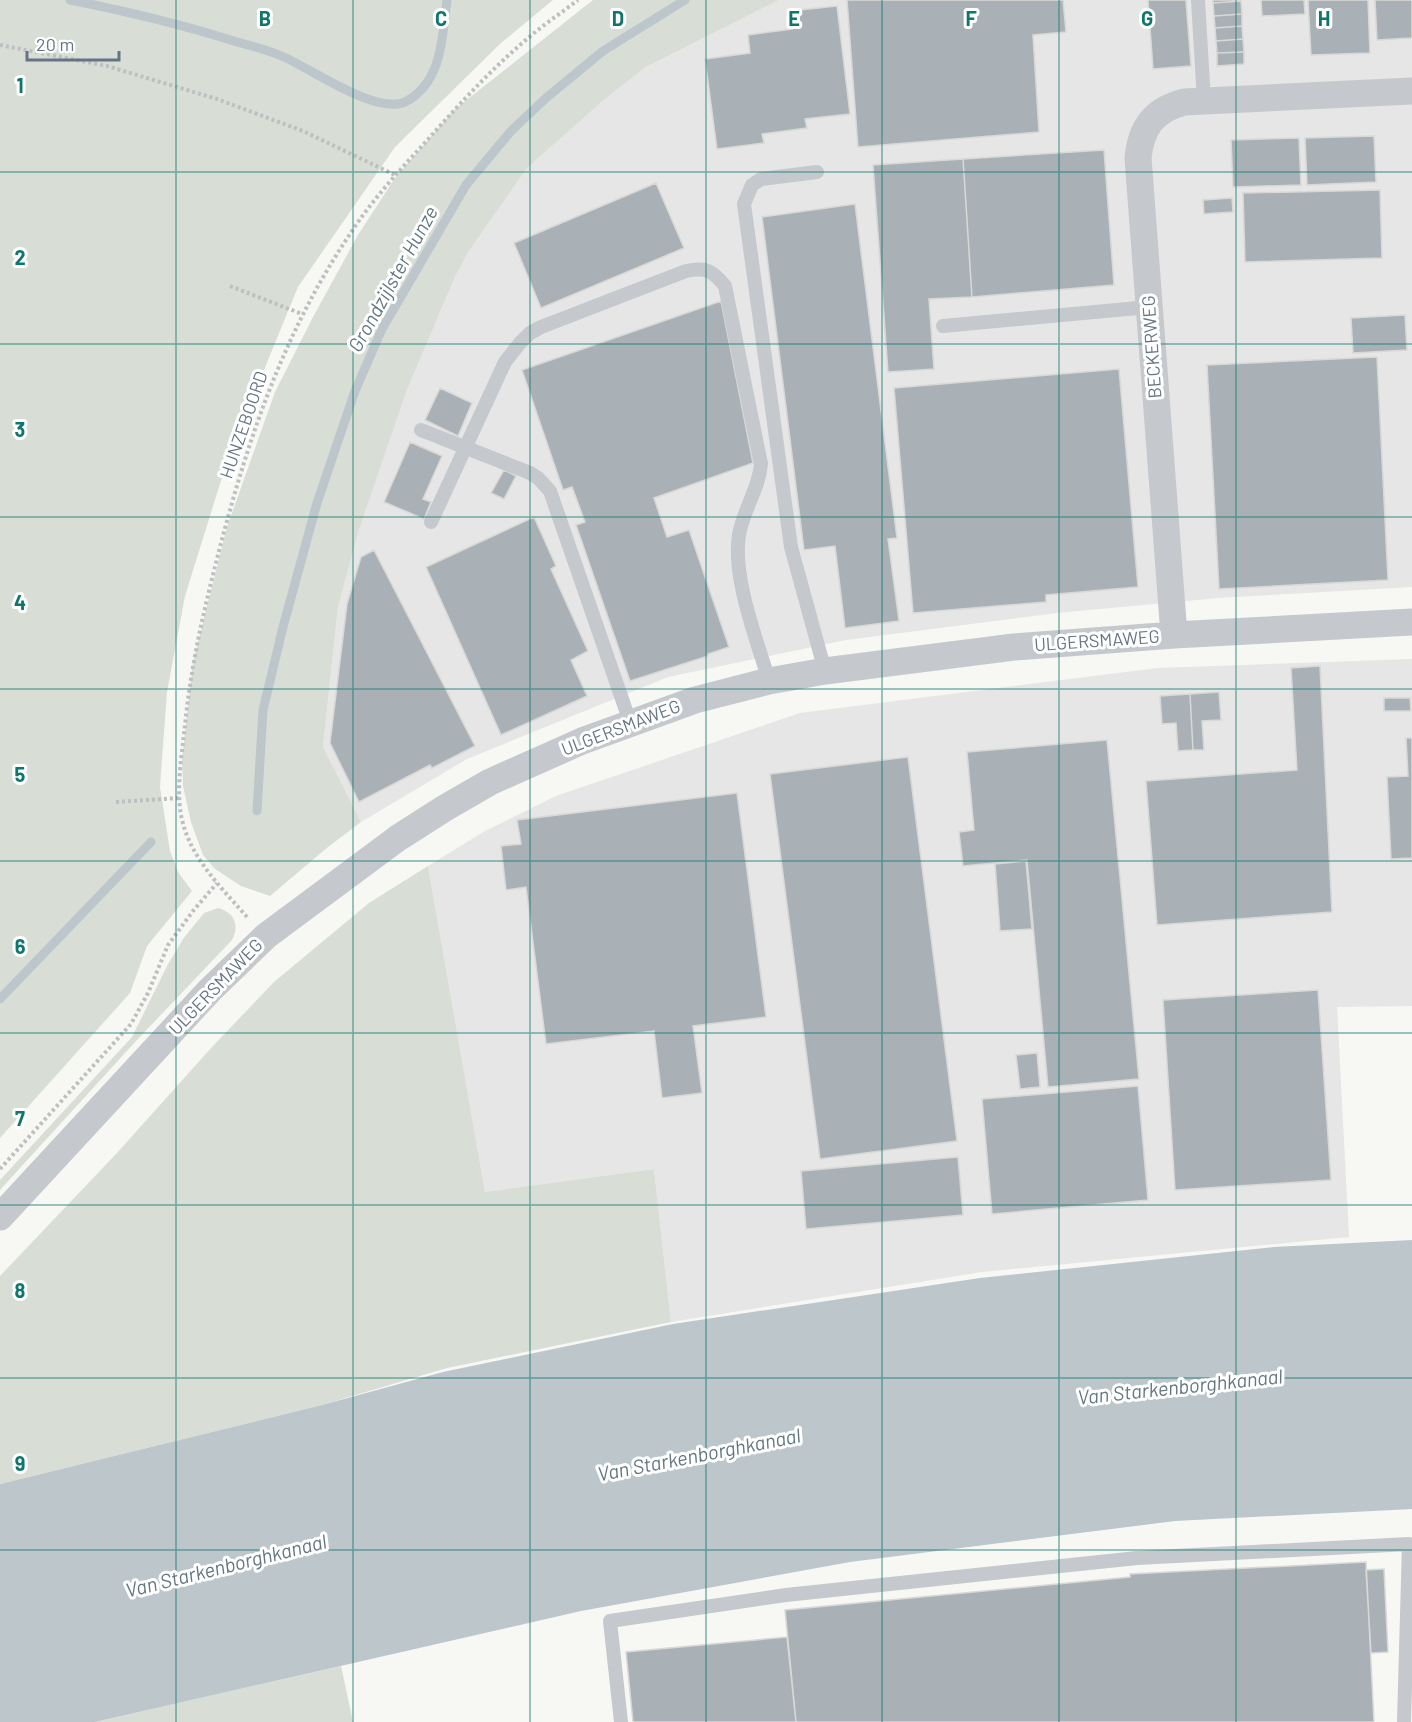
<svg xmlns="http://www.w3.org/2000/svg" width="1412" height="1722" font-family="Barlow,sans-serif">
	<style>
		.built { fill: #e5e6e5 }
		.green { fill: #d8ded5 }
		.water { fill: #bcc6cb }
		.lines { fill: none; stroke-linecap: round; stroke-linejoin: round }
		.stream { stroke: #bcc6cb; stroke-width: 9 }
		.building { fill: #a9b1b7; stroke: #d8d9d6; stroke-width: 1.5 }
		.path { stroke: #bdbfc1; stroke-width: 4; stroke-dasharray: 3 3; stroke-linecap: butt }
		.lane { stroke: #c5c8cc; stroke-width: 14 }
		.street { stroke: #c5c8cc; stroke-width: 27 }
		.grid { fill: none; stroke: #0f766e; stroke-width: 1.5; stroke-opacity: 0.55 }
		.labels { text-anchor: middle; stroke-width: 6; stroke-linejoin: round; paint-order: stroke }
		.street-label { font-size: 18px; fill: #667585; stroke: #fff }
		.water-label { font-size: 20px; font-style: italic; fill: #637781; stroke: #fff }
		.grid-label { font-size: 20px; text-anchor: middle; font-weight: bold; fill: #0f766e; stroke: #fff; stroke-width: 6; stroke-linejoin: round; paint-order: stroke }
	</style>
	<rect width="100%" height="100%" fill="#f7f7f4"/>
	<path class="built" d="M779,0H1412V587L1218,598L1057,613L846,640L668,677L467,759L361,822L323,747L338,607L359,530L407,390L455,277L469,251L527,168L605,99L646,67Z
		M1412,659V1006L1337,1007L1349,1237L982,1272L671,1322L654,1169L485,1192L428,866L485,831L556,796L800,713L1158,668Z"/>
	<path class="green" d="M0,0H553L501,43L395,147L298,287L229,455L185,596L167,692L160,787L170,851L178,872L192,891L147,946L130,993L0,1138Z
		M593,0H779L646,67L605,99L527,168L469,251L455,277L407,390L359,530L338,607L323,747L361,822L328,847L270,896L241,886L215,869L203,855L191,822L183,786L182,760L193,662L227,527L275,392L313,317L358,235L395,178L454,110Z
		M428,866L485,1192L654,1169L671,1322L447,1368L322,1405L0,1484V1276L116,1154L212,1047L274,982L369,903Z
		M218,908C234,912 240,925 232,940L136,1041L0,1190V1180L132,1037L167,966L183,939L204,913Z
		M341,1666L353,1722H95Z"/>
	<path class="water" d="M1412,1240V1509L1175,1521L850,1562L581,1611L95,1722H0V1484L322,1405L443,1372L673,1324L980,1278L1274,1247Z"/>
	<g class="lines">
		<path class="stream" d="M70,0C126,11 180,24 234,41C251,46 270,50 286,58C313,70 379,117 407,101C443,80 442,37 447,0
			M257,811L263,710L283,627L317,503L355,391L382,329L466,185L511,131L546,98L603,51L685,0
			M0,999L151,842"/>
	</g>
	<path class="building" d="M847,0H1063L1066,32L1033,35L1039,132L858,147Z
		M1148,0H1186L1191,66L1153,69Z
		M1213,0H1241V1L1213,3Z
		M1261,0H1304L1305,14L1262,16Z
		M1308,0H1368L1370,53L1311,55Z
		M1375,0H1412V38L1377,40Z
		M1241,1L1242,14L1214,16L1213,3Z
		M837,6L850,114L805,119L807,128L762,134L764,143L717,149L705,59L750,53L748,35L792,29L790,11Z
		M1242,14V26L1215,28L1214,16Z
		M1242,26L1243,39L1216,41L1215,28Z
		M1243,39L1244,52L1217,53L1216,41Z
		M1244,52V64L1217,66V53Z
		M1374,136L1376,182L1307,185L1305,138Z
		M1299,138L1301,185L1233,187L1231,140Z
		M1104,150L1114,285L972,297L963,159Z
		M963,159L972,297L929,299L934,369L888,372L873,165Z
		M656,183L684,248L541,308L514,243Z
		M1380,190L1382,258L1245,262L1243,193Z
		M1232,198L1233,212L1204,214L1203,200Z
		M855,204L897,538L888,539L899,621L845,628L835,546L804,550L762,217Z
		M721,301L753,463L654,498L667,537L689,530L729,647L708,654V656L630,681L576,525L585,522L572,487L563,490L522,370Z
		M1405,315L1407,350L1353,353L1351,318Z
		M1377,357L1388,580L1219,589L1207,365Z
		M1119,369L1138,587L1046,595V602L913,613L894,388Z
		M440,388L472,403L458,436L425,420Z
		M410,442L442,456L423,499L431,502L424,519L384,502Z
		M504,470L516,476L504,499L491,493Z
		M534,517L556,566L551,569L588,651L571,660L587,696L501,735L426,567Z
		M374,550L475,746L432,768L430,765L359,802L330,743L347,604L361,557Z
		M1320,666L1332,912L1157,925L1146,781L1297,770L1291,668Z
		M1219,692L1221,720L1202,721L1204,750H1193L1190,694Z
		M1190,694L1193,750L1178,751L1176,723L1162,724L1160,696Z
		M1384,698H1410L1411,711H1384Z
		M1406,738H1412V858L1391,859L1387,777L1408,776Z
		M1107,740L1139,1079L1048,1087L1027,860L963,866L959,832L974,830L967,752Z
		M908,757L957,1141L820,1159L770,774Z
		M737,793L766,1017L693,1026L702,1093L662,1098L654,1031L546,1044L526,887L506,890L501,846L521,844L517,820Z
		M1026,861L1032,929L1000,931L995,864Z
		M1318,990L1331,1180L1175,1190L1163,1000Z
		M1037,1053L1040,1087L1020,1089L1016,1055Z
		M1138,1086L1148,1200L992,1214L982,1099Z
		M958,1157L963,1215L806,1229L801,1171Z
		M1366,1562L1374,1722H796L785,1610L1130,1577V1574Z
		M1384,1569L1388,1652L1371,1653L1366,1570Z
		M787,1637L796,1722H633L626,1652Z"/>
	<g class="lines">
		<path class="path" d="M0,45L107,66L217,99L303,131L395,175
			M230,286L302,314
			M116,802L179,798
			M247,917C220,886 189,857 181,815C176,786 182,754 185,725C191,664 205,605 220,547C249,436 284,333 348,237C369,204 396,174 422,146C455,109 489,71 527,39C543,25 561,13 578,0
			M0,1169L131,1024L148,993L168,945L193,911L217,883"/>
		<path class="lane" d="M1198,0L1204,101
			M817,172L761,179L752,185L744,204L791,547L825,671
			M943,326L1149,307
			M421,430L530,473L538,478L550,491L630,722
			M431,522L505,362L520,343L530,333L541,327L686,271C706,267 712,270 725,286L761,464C759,489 743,510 739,535C732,577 757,640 769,681
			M621,1722L610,1621L786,1595L1137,1558L1409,1544L1404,1722"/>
		<path class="street" d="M1174,635L1138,158C1141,127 1154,110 1184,102L1412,91
			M0,1217L210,990L266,936L398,838L445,808L490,782L582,741L695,700L769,681L825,671L1014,647L1174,635L1412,622"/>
	</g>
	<path class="grid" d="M176,0V1722M353,0V1722M530,0V1722M706,0V1722M882,0V1722M1059,0V1722M1236,0V1722M0,172H1412M0,344H1412M0,517H1412M0,689H1412M0,861H1412M0,1033H1412M0,1205H1412M0,1378H1412M0,1550H1412"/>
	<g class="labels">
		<g class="street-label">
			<text transform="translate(1152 347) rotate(-94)" y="6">BECKERWEG</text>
			<text transform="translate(244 425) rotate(-71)" y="6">HUNZEBOORD</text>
			<text transform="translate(1097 641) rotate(-4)" y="6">ULGERSMAWEG</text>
			<text transform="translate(621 728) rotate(-21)" y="6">ULGERSMAWEG</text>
			<text transform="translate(216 987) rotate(-46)" y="6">ULGERSMAWEG</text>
		</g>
		<g class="water-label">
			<text transform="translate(393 279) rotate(-61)" y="7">Grondzijlster Hunze</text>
			<text transform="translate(1180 1387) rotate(-6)" y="7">Van Starkenborghkanaal</text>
			<text transform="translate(699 1455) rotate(-11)" y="7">Van Starkenborghkanaal</text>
			<text transform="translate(226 1566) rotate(-14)" y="7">Van Starkenborghkanaal</text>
		</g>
	</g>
	<g class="grid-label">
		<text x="265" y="26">B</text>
		<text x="441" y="26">C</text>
		<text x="618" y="26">D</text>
		<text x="794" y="26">E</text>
		<text x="971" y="26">F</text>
		<text x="1147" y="26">G</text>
		<text x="1324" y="26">H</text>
		<text x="20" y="93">1</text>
		<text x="20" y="265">2</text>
		<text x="20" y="437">3</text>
		<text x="20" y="610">4</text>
		<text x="20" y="782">5</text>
		<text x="20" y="954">6</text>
		<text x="20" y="1126">7</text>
		<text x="20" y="1298">8</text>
		<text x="20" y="1471">9</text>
	</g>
	<path d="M27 51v9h92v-9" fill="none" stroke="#667585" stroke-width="3"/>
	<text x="36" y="51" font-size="18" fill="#667585" stroke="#ffffff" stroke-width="4.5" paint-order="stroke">20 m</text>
</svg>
